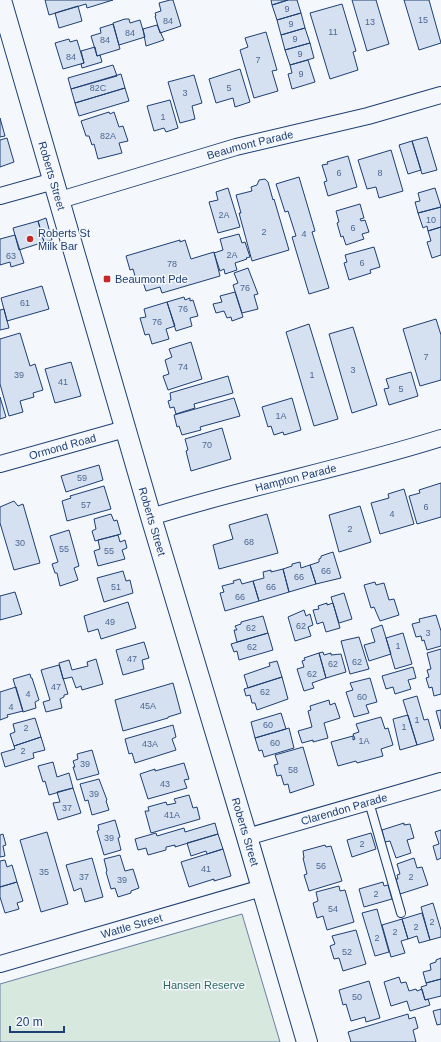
<svg xmlns="http://www.w3.org/2000/svg" width="441" height="1042" font-family="Arial,sans-serif">
	<style>
		.green { fill: #d7e8df; stroke: #687fa3 }
		.building { fill: #d5e0f0; stroke: #1d3f73 }
		.lines { fill: none; stroke-linecap: round; stroke-linejoin: round }
		.service-casing { stroke: #1d3f73; stroke-width: 10 }
		.minor-casing { stroke: #1d3f73; stroke-width: 18 }
		.tertiary-casing { stroke: #1d3f73; stroke-width: 22 }
		.service { stroke: #f4f7fb; stroke-width: 8 }
		.minor { stroke: #f4f7fb; stroke-width: 16 }
		.tertiary { stroke: #f4f7fb; stroke-width: 20 }
		.poi-dot { fill: #c62828; stroke: #f4f7fb; stroke-width: 1.5 }
		.labels { text-anchor: middle; stroke-width: 3; stroke-linejoin: round; paint-order: stroke }
		.number-label { font-size: 9px; fill: #4b6792 }
		.street-label { font-size: 11px; fill: #1d3f73; stroke: #f4f7fb }
		.poi-label { font-size: 11px; fill: #1d3f73; stroke: #f4f7fb; text-anchor: start }
		.park-label { font-size: 11px; fill: #2c6c60; stroke: #f4f7fb }
	</style>
	<rect width="100%" height="100%" fill="#f4f7fb"/>
	<path class="green" d="M242,914L280,1042H0V984Z"/>
	<path class="building" d="M45,0H113L87,8L86,4L49,15Z
		M170,0H173L181,26L160,33L155,16H156L155,13L161,11L159,3Z
		M271,0H288L272,5Z
		M288,0H297L301,13L277,20L272,5Z
		M352,0H376L389,44L367,51Z
		M404,0H429L441,43L419,50Z
		M342,4L356,51L353,52L358,70L330,79L310,13Z
		M78,6L82,21L59,28L55,13Z
		M301,13L305,28L281,35L277,20Z
		M125,19H129L130,23L140,20L145,37L119,45L113,23Z
		M113,24L120,49L97,56L91,36L101,33L100,28Z
		M157,25L164,40L146,46L143,29Z
		M305,28L310,43L285,50L281,35Z
		M266,32L277,70L272,71L278,91L254,98L240,50L248,47L245,38Z
		M69,39L70,42L77,40L84,63L63,69L55,43Z
		M310,43L314,58L290,65L285,50Z
		M95,47L97,56L100,55L102,62L82,68L81,64L84,63L81,51Z
		M308,60L315,82L292,89L288,74L292,73L290,65Z
		M113,65L117,76L71,89L68,78Z
		M240,69L250,102L235,107L233,98L216,103L209,79Z
		M121,74L125,88L75,103L71,89Z
		M194,75L202,103L192,106L195,119L180,123L168,82Z
		M125,88L129,101L79,116L75,103Z
		M170,100L178,128L166,132L164,128L154,131L147,106Z
		M109,112L110,114L114,112L119,127L123,126L128,141L119,143L122,153L98,159L94,144L92,145L89,136H86L81,121Z
		M0,118L5,136L0,137Z
		M427,137L437,170L422,174L412,141Z
		M7,138L14,162L0,167V140Z
		M412,141L421,170L408,174L399,145Z
		M391,150L403,191L379,198L376,187L367,189L358,160Z
		M348,156L357,187L328,196L324,182L327,181L322,165L328,164L327,162Z
		M299,177L315,231L312,232L329,288L309,294L292,237L296,236L288,211L285,212L276,184Z
		M265,179L268,182L273,200L274,199L289,250L252,261L239,213H241L236,195L252,191L251,187L257,185L259,180Z
		M228,188L240,227L218,233L209,202L218,200L216,192Z
		M435,188L441,207L418,213L415,202L420,201L418,193Z
		M360,204L364,218L360,219L361,221L365,220L369,232L362,234L364,239L346,245L343,236L341,237L337,223L339,222L336,211Z
		M441,207V227L428,231L427,226L423,228L418,213Z
		M46,218L52,240L44,242L38,221Z
		M38,221L44,242L19,250L13,228Z
		M441,227V255L432,258L427,242L431,241L428,231Z
		M239,234L242,243L245,242L250,257L246,258L247,259L235,263L237,270L225,274L224,269L220,271L214,253L223,250L220,239Z
		M15,235L24,263L11,267L10,262L0,265V239Z
		M180,240V242L185,240L191,259L214,252L220,276L162,293L160,287L146,291L143,282L137,283L133,269L130,270L126,256Z
		M374,247L380,267L370,270L371,273L349,280L344,263L347,262L345,255Z
		M248,268L258,294L254,295L258,309L242,313L233,285L238,283L234,273Z
		M42,286L49,309L7,321L1,298Z
		M235,292L243,317L232,321L231,317L227,318L224,311L216,313L213,304L222,302L220,296Z
		M184,297L185,300L190,298V301L193,300L198,316L190,318L192,326L176,331L167,302Z
		M167,302L175,326L166,329L169,339L152,344L149,334L145,335L140,318L146,317L144,309Z
		M4,309L9,328L0,330V310Z
		M436,319L441,335V380L420,386L403,329Z
		M309,324L338,419L314,426L286,332Z
		M353,327L377,405L352,413L329,334Z
		M20,333L30,366L35,364L43,390L33,393L34,397L20,401L23,412L9,416L0,384V339Z
		M191,342L202,379L168,390L163,376L169,374L165,360L172,357L169,349Z
		M71,362L81,396L55,403L45,369Z
		M411,372L418,396L389,405L384,389L389,388L386,379Z
		M228,376L233,393L194,404L195,408L176,414L174,407L170,408L168,401L171,400L170,393Z
		M0,397L6,417L0,419Z
		M234,398L240,416L200,427L201,430L182,435L179,426L177,427L174,415Z
		M292,398L301,430L284,435L283,432L274,435L271,426L268,427L262,407Z
		M222,428L231,459L191,471L186,451L188,450L185,439Z
		M99,465L103,480L66,492L61,476Z
		M441,483V517L417,524L409,496L420,493L419,490Z
		M104,486L111,509L67,521L62,501L71,498L70,496Z
		M404,489L414,524L380,534L371,503L389,498L388,494Z
		M14,501L18,506L23,504L40,563L14,570L0,523V507Z
		M360,506L371,542L339,552L329,515Z
		M111,514L114,521L117,520L121,534L95,541L92,531L96,529L94,519Z
		M267,514L278,553L219,569L213,545L233,539L229,525Z
		M69,530L79,566L74,568L78,580L60,586L57,573H55L52,564L58,562L50,536Z
		M118,535L120,542L125,540L127,548L122,550L125,559L98,566L94,551L100,549L98,540Z
		M333,552L341,578L316,584L310,565L319,562V559L321,558V556Z
		M300,562L301,568L310,565L316,584L289,592L283,569L292,566V564Z
		M283,569L289,592L259,601L253,581L264,578L263,572L271,570V572Z
		M123,571L126,581L130,580L133,593L104,602L97,578Z
		M240,579L242,584L253,581L259,601L225,611L220,593L224,592L222,586L234,583L233,581Z
		M375,582L376,585L384,583L389,600L394,599L399,615L380,621L374,607L371,608L364,585Z
		M15,592L22,614L0,620V596Z
		M344,593L352,619L339,623L331,597Z
		M128,602L136,628L101,639L98,629L88,632L84,616Z
		M327,603V605L333,603L340,628L326,632L323,622L317,624L313,610L319,609L318,606Z
		M304,610L306,616L310,614L313,625L308,627L311,636L295,641L288,617Z
		M436,615L441,631V646L427,650L424,640L422,641L421,636L416,637L412,624L420,622L419,619Z
		M263,616L268,633L237,642L234,630H237L235,626L241,624V622Z
		M382,625L391,654L369,661L364,645L375,642L371,629Z
		M268,633L273,650L239,660L237,651L234,652L231,644Z
		M403,633L412,664L395,669L386,638Z
		M359,637L369,669L350,674L341,641Z
		M144,642L149,658L142,660L144,669L123,675L116,650Z
		M441,649V694L434,696L432,687L429,688L426,678L429,677L427,670L431,669L427,653Z
		M323,652L324,655L331,653V655L341,654L346,672L326,678L319,653Z
		M319,653L326,678L312,683L314,688L304,691L297,669L304,667L302,661L305,660L304,658Z
		M96,659L103,684L82,690L81,686L76,688L72,677L63,679L59,663L69,660L72,670L88,666L87,662Z
		M277,661L282,677L248,688L244,675L270,666L269,663Z
		M59,665L68,694L64,695V697L60,699L62,708L46,712L43,702L50,700L41,670Z
		M413,667L416,678L408,680L411,689L395,694L393,687L386,689L382,676Z
		M30,674L31,678H32L39,700L35,702L36,708L23,712L13,679Z
		M282,677L288,699L257,710L255,703H252L250,695L246,696L244,689Z
		M370,678L377,702L366,705L369,713L354,717L346,692L353,690L350,683Z
		M173,683L181,713L168,717V718L123,731L115,700Z
		M16,687L23,711L7,715L8,717L0,720V692Z
		M417,696L424,720L428,719L434,740L417,745L403,700Z
		M329,700L330,705L335,703L340,718L324,723L328,738L313,742V740L302,743L298,731L312,727L308,711L311,710L310,706Z
		M441,710V729L436,711Z
		M281,713L286,729L255,738L251,722Z
		M408,715L417,745L400,750L393,719Z
		M381,717L385,729L388,728L393,745L381,749L383,756L357,763L356,761L338,766L331,742L353,736V740L355,739L353,734L359,732L356,724Z
		M35,718L41,737L14,746L10,734L15,732L13,724Z
		M173,725L176,737L172,739L176,750L135,763L132,753L129,754L125,739Z
		M289,728L294,748L264,757L262,750L259,751L255,738Z
		M41,737L45,750L33,753L34,758L5,767L1,753L15,749L14,746Z
		M303,747L314,785L290,793L288,784L284,785L281,775L277,776L274,765L278,764L275,755Z
		M92,750L99,774L77,780L73,767H75L73,761L78,759L77,754Z
		M53,762L57,777L69,773L73,788L49,795L45,781L43,782L38,766Z
		M184,763L189,779L184,780L187,788L148,799L140,774L155,769V771Z
		M99,779L107,800L106,801L109,810L92,815L88,800L85,801L80,784Z
		M73,788L81,813L58,820L53,803L60,802L57,792Z
		M189,795L193,808L197,807L200,819L151,833L145,811H149L148,807L166,802L167,805L176,803L174,799Z
		M115,820L120,837L118,838L121,850L104,855L97,831L99,830L98,825Z
		M215,823L218,834L175,847V845L166,847V850L148,855L146,848L138,850L135,839L156,833L157,836L184,828L185,832Z
		M404,823V825L410,824L414,838L407,840L411,853L396,858L390,841L385,842L382,830Z
		M441,830V858L437,860L433,846L439,844L435,832Z
		M47,832L68,904L41,912L20,840Z
		M371,833L376,849L352,857L347,840Z
		M3,834L6,845L3,846L5,856L0,857V835Z
		M218,834L223,849L207,854L206,851L191,856L187,843Z
		M325,845L326,847L331,846L342,881L309,891L304,875L307,874L303,858H304L303,851Z
		M223,849L231,876L214,881V879L189,887L181,862Z
		M120,855L125,871L133,869L139,888L131,891V893L118,897L115,888L111,889L106,872L107,871L104,859Z
		M92,858L103,897L85,902L81,888L74,891L66,865Z
		M414,858L417,868L422,867L428,885L400,894L396,879H398L397,875L400,874L397,864Z
		M5,860L7,867L12,865L17,882L0,887V861Z
		M17,882L23,901L17,903L19,909L5,913L0,897V887Z
		M383,882L384,886L388,885L392,899L364,907L359,889Z
		M339,886L340,891L345,890L354,922L327,930L323,916L317,918L313,903L318,901L316,892Z
		M433,903L441,930V937L430,940L421,907Z
		M377,909L389,952L375,956L362,913Z
		M422,913L430,940L419,943L417,936L408,939L402,919Z
		M402,919L408,939L401,941L405,953L391,957L382,925Z
		M356,930L366,964L343,971L339,958L334,959L330,946L335,944L332,936Z
		M441,958V979L426,983L423,972L431,970L430,964L436,962V960Z
		M399,977L401,983L406,982L409,991L416,989L417,991L422,989L425,1000L428,999L430,1005L410,1011L407,1001L391,1006L384,982Z
		M441,979V996L425,1000L421,987L427,985L426,983Z
		M369,981L380,1018L366,1022L365,1017L351,1021L346,1004L343,1005L339,990Z
		M441,1009V1024L437,1025L433,1011Z
		M408,1014L409,1019L415,1017L418,1028L413,1030L416,1042H351L348,1032Z"/>
	<g class="lines">
		<g class="service-casing">
			<path id="service" d="M369,802L401,913"/>
		</g>
		<g class="minor-casing">
			<g id="minor">
				<path d="M0,196L54,181"/>
				<path id="s1" d="M60,200L236,147L368,116L441,95"/>
				<path id="s2" d="M0,464L125,429"/>
				<path id="s3" d="M151,517C247,487 346,468 441,438"/>
				<path id="s4" d="M247,837L441,781"/>
				<path id="s5" d="M0,964L262,888"/>
			</g>
		</g>
		<g class="tertiary-casing">
			<g id="tertiary">
				<path id="s6" d="M1,0L151,517L247,837L307,1042"/>
			</g>
		</g>
		<use href="#service" class="service"/>
		<use href="#minor" class="minor"/>
		<use href="#tertiary" class="tertiary"/>
	</g>
	<g class="poi-dot">
		<circle cx="30" cy="239" r="4"/>
		<rect x="103" y="275" width="8" height="8" rx="2"/>
	</g>
	<g class="labels">
		<g class="number-label">
			<text x="287" y="12">9</text>
			<text x="423" y="23">15</text>
			<text x="168" y="24">84</text>
			<text x="370" y="25">13</text>
			<text x="291" y="27">9</text>
			<text x="333" y="35">11</text>
			<text x="130" y="36">84</text>
			<text x="295" y="42">9</text>
			<text x="105" y="43">84</text>
			<text x="300" y="57">9</text>
			<text x="71" y="60">84</text>
			<text x="258" y="63">7</text>
			<text x="301" y="77">9</text>
			<text x="98" y="91">82C</text>
			<text x="229" y="91">5</text>
			<text x="185" y="96">3</text>
			<text x="163" y="120">1</text>
			<text x="108" y="139">82A</text>
			<text x="339" y="176">6</text>
			<text x="380" y="176">8</text>
			<text x="224" y="218">2A</text>
			<text x="431" y="223">10</text>
			<text x="353" y="231">6</text>
			<text x="264" y="235">2</text>
			<text x="304" y="237">4</text>
			<text x="232" y="258">2A</text>
			<text x="11" y="259">63</text>
			<text x="362" y="266">6</text>
			<text x="172" y="267">78</text>
			<text x="245" y="291">76</text>
			<text x="25" y="306">61</text>
			<text x="183" y="312">76</text>
			<text x="157" y="325">76</text>
			<text x="426" y="360">7</text>
			<text x="183" y="370">74</text>
			<text x="353" y="373">3</text>
			<text x="19" y="378">39</text>
			<text x="312" y="378">1</text>
			<text x="63" y="385">41</text>
			<text x="401" y="392">5</text>
			<text x="281" y="419">1A</text>
			<text x="207" y="448">70</text>
			<text x="82" y="481">59</text>
			<text x="86" y="508">57</text>
			<text x="426" y="510">6</text>
			<text x="392" y="517">4</text>
			<text x="350" y="532">2</text>
			<text x="249" y="545">68</text>
			<text x="20" y="546">30</text>
			<text x="64" y="552">55</text>
			<text x="109" y="554">55</text>
			<text x="326" y="574">66</text>
			<text x="299" y="580">66</text>
			<text x="116" y="590">51</text>
			<text x="271" y="590">66</text>
			<text x="240" y="600">66</text>
			<text x="110" y="625">49</text>
			<text x="301" y="629">62</text>
			<text x="251" y="631">62</text>
			<text x="428" y="636">3</text>
			<text x="398" y="649">1</text>
			<text x="252" y="650">62</text>
			<text x="132" y="662">47</text>
			<text x="357" y="665">62</text>
			<text x="333" y="667">62</text>
			<text x="312" y="677">62</text>
			<text x="56" y="690">47</text>
			<text x="265" y="695">62</text>
			<text x="28" y="697">4</text>
			<text x="362" y="700">60</text>
			<text x="148" y="709">45A</text>
			<text x="11" y="710">4</text>
			<text x="417" y="723">1</text>
			<text x="268" y="728">60</text>
			<text x="404" y="730">1</text>
			<text x="26" y="731">2</text>
			<text x="364" y="744">1A</text>
			<text x="275" y="746">60</text>
			<text x="150" y="747">43A</text>
			<text x="23" y="754">2</text>
			<text x="85" y="767">39</text>
			<text x="293" y="773">58</text>
			<text x="165" y="787">43</text>
			<text x="94" y="797">39</text>
			<text x="67" y="811">37</text>
			<text x="172" y="818">41A</text>
			<text x="109" y="841">39</text>
			<text x="362" y="847">2</text>
			<text x="321" y="869">56</text>
			<text x="206" y="872">41</text>
			<text x="44" y="875">35</text>
			<text x="84" y="880">37</text>
			<text x="411" y="880">2</text>
			<text x="122" y="883">39</text>
			<text x="376" y="897">2</text>
			<text x="333" y="912">54</text>
			<text x="432" y="925">2</text>
			<text x="416" y="930">2</text>
			<text x="395" y="935">2</text>
			<text x="377" y="941">2</text>
			<text x="347" y="955">52</text>
			<text x="357" y="1000">50</text>
		</g>
		<g class="street-label">
			<text dy="4" stroke="none"><textPath href="#s1" startOffset="198">Beaumont Parade</textPath></text>
			<text dy="4" stroke="none"><textPath href="#s6" startOffset="183">Roberts Street</textPath></text>
			<text dy="4" stroke="none"><textPath href="#s2" startOffset="65">Ormond Road</textPath></text>
			<text dy="4" stroke="none"><textPath href="#s3" startOffset="150">Hampton Parade</textPath></text>
			<text dy="4" stroke="none"><textPath href="#s6" startOffset="543">Roberts Street</textPath></text>
			<text dy="4" stroke="none"><textPath href="#s4" startOffset="101">Clarendon Parade</textPath></text>
			<text dy="4" stroke="none"><textPath href="#s6" startOffset="867">Roberts Street</textPath></text>
			<text dy="4" stroke="none"><textPath href="#s5" startOffset="137">Wattle Street</textPath></text>
		</g>
		<g class="poi-label">
			<text x="38" y="237">Roberts St<tspan x="38" dy="13">Milk Bar</tspan></text>
			<text x="115" y="283">Beaumont Pde</text>
		</g>
		<g class="park-label">
			<text x="204" y="989">Hansen Reserve</text>
		</g>
	</g>
	<path d="M10 1026v6h54v-6" fill="none" stroke="#1d3f73" stroke-width="2"/>
	<text x="16" y="1026" font-size="12" fill="#1d3f73" stroke="#f4f7fb" stroke-width="3" paint-order="stroke">20 m</text>
</svg>
